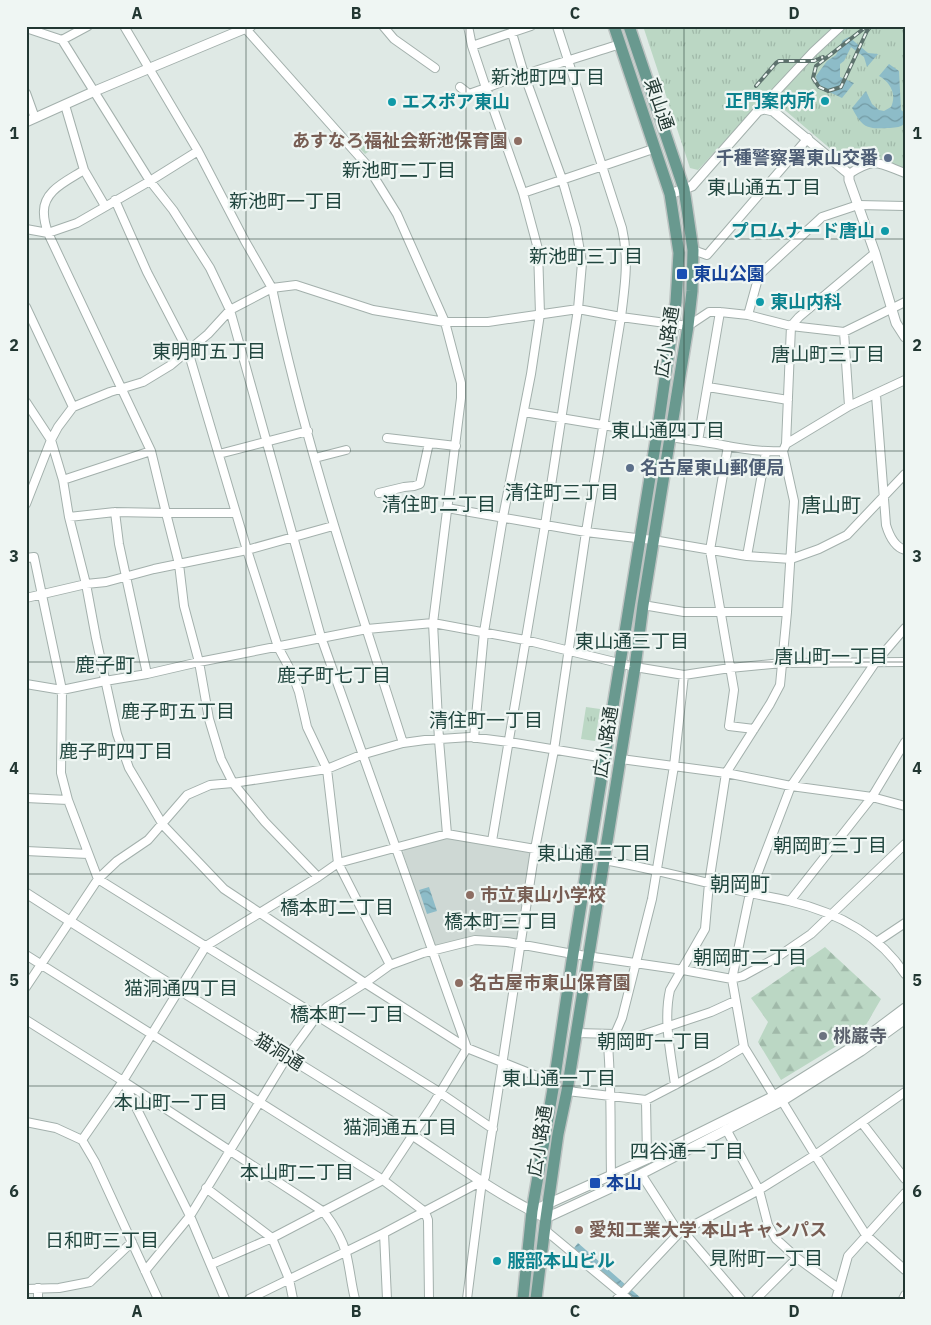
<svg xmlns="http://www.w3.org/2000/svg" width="931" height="1325" font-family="'IBM Plex Sans','Noto Sans JP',sans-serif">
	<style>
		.built { fill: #ced8d4 }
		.forest { fill: url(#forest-firs) }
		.park { fill: url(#park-tufts) }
		.water { fill: url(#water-waves) }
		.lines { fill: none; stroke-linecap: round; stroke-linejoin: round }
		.minor-casing { stroke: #a3b0ac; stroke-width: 10 }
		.tertiary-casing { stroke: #a3b0ac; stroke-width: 11 }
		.primary-casing { stroke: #bdc3c2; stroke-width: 14 }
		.minor { stroke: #fff; stroke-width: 8 }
		.tertiary { stroke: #fff; stroke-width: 9 }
		.primary { stroke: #69998f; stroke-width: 11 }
		.rail-casing { stroke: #5d726d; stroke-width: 4 }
		.rail { stroke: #eff6f3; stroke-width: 2; stroke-dasharray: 5.5; stroke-linecap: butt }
		.grid { fill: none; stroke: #223732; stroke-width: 1; stroke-opacity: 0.55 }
		.culture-dot { fill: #0f9aa8; stroke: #eff6f3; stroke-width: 2 }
		.education-dot { fill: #8d6e63; stroke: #eff6f3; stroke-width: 2 }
		.service-dot { fill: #5c6f8a; stroke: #eff6f3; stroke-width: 2 }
		.transit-dot { fill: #1a4fb4; stroke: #eff6f3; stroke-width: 2 }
		.worship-dot { fill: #6b7280; stroke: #eff6f3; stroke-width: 2 }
		.labels { text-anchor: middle; stroke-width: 4.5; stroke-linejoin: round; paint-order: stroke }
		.culture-label { font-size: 18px; font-weight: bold; fill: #0d838f; stroke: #eff6f3; text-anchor: start }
		.street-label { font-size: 18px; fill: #223732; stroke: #eff6f3 }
		.education-label { font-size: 18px; font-weight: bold; fill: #785e54; stroke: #eff6f3; text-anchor: start }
		.service-label { font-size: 18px; font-weight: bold; fill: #4e5e75; stroke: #eff6f3; text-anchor: end }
		.transit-label { font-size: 18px; font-weight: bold; fill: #164399; stroke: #eff6f3; text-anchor: start }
		.worship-label { font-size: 18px; font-weight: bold; fill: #5b616d; stroke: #eff6f3; text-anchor: start }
		.neighbourhood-label { font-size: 19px; fill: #21463f; stroke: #eff6f3 }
		.quarter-label { font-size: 20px; fill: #21463f; stroke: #eff6f3 }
		.neatline { fill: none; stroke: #223732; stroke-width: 2 }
		.grid-label { font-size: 16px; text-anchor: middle; font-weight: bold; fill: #223732 }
	</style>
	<defs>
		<pattern id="forest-firs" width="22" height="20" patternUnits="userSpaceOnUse" patternTransform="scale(1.25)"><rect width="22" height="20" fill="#bbd7c4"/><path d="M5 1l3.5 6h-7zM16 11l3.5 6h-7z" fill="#a0b9a9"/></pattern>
		<pattern id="park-tufts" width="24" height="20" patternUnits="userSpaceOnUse" patternTransform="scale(1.25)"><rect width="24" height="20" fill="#bbd7c4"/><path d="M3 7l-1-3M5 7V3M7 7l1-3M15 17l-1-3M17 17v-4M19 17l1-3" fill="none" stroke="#a0b9a9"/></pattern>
		<pattern id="water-waves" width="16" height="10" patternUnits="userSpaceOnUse" patternTransform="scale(1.25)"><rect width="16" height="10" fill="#8dbcc8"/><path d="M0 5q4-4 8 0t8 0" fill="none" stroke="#739aa3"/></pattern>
	</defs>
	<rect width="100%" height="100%" fill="#dfe9e5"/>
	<path class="built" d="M448,837L531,853L516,942L479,936L463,938L435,947L403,853L404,849Z"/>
	<path class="forest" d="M825,947L881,999L863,1030L781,1080L758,1042L768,1022L751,998Z"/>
	<path class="park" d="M643,26H905V170L882,160L871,152C866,158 854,164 846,162L767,95L698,170L690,168Z
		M369,131L377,146L365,154L353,141Z
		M586,707L600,709L595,741L581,739Z"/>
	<path class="water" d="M849,37L868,53L878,54L867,67L864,57L851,47L844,61L840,64V77L854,83L842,98C832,93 816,87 816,76L827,61L836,55L843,40Z
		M889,64L899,71L901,110L905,113V123C900,128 897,127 890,128C868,129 863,129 852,108L866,91L872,104L879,110L884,111L891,107C897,94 890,82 879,76Z
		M429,887L437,911L427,914L419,890Z
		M578,1243L642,1299H632L574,1248Z"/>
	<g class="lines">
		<g class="minor-casing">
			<path id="minor" d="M383,26L394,39L435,68
				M468,26L472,46L531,26
				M26,28L62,40L150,181L173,210L210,268L230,310L321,637L467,1048
				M245,28L366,164L397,214L445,322H488L578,309L621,317C625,286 629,258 622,228L557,26
				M62,40L88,26
				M472,46L486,88C530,71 575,59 620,44
				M460,87L469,94L486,88L523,193L538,249L540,314L531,374L503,517L484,632L474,738
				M26,93L35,118
				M65,105L84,170L105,206
				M758,111L813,52L841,26
				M84,170C67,181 42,191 44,214C44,220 46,227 48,233L151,451L166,513H236
				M849,174C875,157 878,163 905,173
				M523,193L656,148
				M115,200L147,272L188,351L247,550L278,647L292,673L299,692L307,727L327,769L338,863L390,965
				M26,229L48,233L77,223L150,181L198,151
				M693,250L707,255L808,138
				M26,307L73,407L110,392L143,382L171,365L208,334L230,310L272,288C304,442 355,593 403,743
				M748,315L759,275L822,217L858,205L905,206
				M844,332L849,406
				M708,387L788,400
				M876,395L886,525C889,535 895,547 905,550
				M26,402L51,440L63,480L69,517L115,512L166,513L179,564L184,606L199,662L209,719L221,759L233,783L265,822L318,877
				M524,412L657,434C671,438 684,439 698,441C727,445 754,453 783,451
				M387,438L456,446
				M698,441L720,312
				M786,444L849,406L905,380
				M728,446L710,550L734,690L729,726L754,729
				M219,454L308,431
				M315,458L346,450
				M63,480L151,451
				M379,493L404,487L414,486L420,484L429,443
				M26,504L51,440L58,427L73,407
				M447,508L586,532L653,540L747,556L791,559L819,549L847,535L905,474
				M115,512L119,544L147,674
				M333,526L247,550L154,569L106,582L86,584L96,638L117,734L129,768L163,825L224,889L365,983L467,1048L554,1083
				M747,556L766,452
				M26,558L34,557L62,690L61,773L68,800L98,879L439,1092L493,1129
				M26,598L86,584L69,517
				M643,605L684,612H787
				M26,684L62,690L105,681L147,674L199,662L367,629L433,623L461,398V383L445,322L373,310L296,285L272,288L245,241L198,151L124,26
				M621,759L726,773L791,786L872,797L905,806
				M26,798L68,800
				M447,834L535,849L590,855
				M492,841L545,525L578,309L582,263L576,228L562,179L524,74L512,33
				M26,851L88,854
				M604,860C650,868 695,880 741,891C757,895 773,897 789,901C836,912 878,933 905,974
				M790,901L872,797L905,742
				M878,941L905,923
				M26,955L383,1180L425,1212L428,1220L429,1299
				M26,987L98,879L117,861L148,840L187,795L210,785L233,783L327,769L361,755L403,743L425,740L470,737L509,742L605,758
				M26,1020L123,1081L206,946L318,877L338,863L447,834L439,740L433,623L525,640L635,667L684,675L730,668L782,663L905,662
				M576,1033L615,1034L633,1038L711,1012L735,1001
				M607,1034C612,1080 610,1128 611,1175
				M615,1034L622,1018L652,899L674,766L684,675
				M287,1057L317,1016L327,1007L365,983L390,965L423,953L475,940L507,942L573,954L683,970L732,979L743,976L776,958L811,934L905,844
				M123,1081L324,1212C333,1224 342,1238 346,1253C350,1268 351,1284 355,1299
				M124,1083L190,1216L225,1299
				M675,1085C671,1054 663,1021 670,990L705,929L709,883L726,773L770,704L780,685L787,612L794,501L783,451L786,444L791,326L799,317L875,253
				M567,1091L646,1100L717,1063L744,1047
				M774,1096L744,1047L732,979L750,893L791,786L875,663L905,628
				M646,1100L647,1159
				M782,1101L815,1155L905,1092
				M26,1122L56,1128L82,1140L95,1162L158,1299
				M862,1123L905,1179
				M726,1129L759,1190L768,1225L776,1239L797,1258L838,1288
				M82,1140L123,1081
				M641,1174L679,1233
				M206,1188L272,1238L289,1279L293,1299
				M545,1230L628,1299
				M683,1231L741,1299
				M212,1264L272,1238L383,1180L432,1106L467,1048
				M145,1271L190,1216L287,1057
				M38,1288V1299
				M26,1289L59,1288L90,1282L132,1242
				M249,1299L384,1233
				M387,1299L384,1233L482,1181
				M467,1299L482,1181L485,1177L535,849L554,750L586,532L621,317L688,326L709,312H720L748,315L791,326L844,332L905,302
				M617,1299L679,1233L759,1190L815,1155L866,1235L905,1270
				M756,1299L797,1258
				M836,1299L848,1256L905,1193
				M903,1299L905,1295"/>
		</g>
		<g class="tertiary-casing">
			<path id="tertiary" d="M26,122L95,91L251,26
				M670,194L692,186L758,111L764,109L773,111L849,174V180L875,253L896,323L905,337
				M26,893C145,970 266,1043 386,1118C439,1151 489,1191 546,1218L641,1174L782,1101L861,1051L905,1019
				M532,1211L647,1159L774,1096L857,1044L905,1008"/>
		</g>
		<g class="primary-casing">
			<path id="primary" d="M523,1299L532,1211L554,1083L573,954L657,434L676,302L679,253L670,194L614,26
				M536,1299L546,1218L558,1134L567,1091L635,667L643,605L688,326L692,291L693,250L684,189L629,26"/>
		</g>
		<use href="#minor" class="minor"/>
		<use href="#tertiary" class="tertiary"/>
		<use href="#primary" class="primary"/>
		<g class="rail-casing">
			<path id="rail" d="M867,26L816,66L813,78L819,87L828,91L841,87L867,31L871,26
				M756,86L776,63L779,61H814L823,57"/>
		</g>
		<use href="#rail" class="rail"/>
	</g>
	<path class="grid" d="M246,26V1299M466,26V1299M684,26V1299M26,239H905M26,451H905M26,662H905M26,874H905M26,1086H905"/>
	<g class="culture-dot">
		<circle cx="825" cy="101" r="5"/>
		<circle cx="392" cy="102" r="5"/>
		<circle cx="885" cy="231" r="5"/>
		<circle cx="760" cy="302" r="5"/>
		<circle cx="497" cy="1261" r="5"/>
	</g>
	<g class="education-dot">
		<circle cx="518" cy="141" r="5"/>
		<circle cx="470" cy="895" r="5"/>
		<circle cx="459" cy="983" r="5"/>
		<circle cx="579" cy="1230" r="5"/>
	</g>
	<g class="service-dot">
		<circle cx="888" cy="158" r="5"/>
		<circle cx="630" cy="468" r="5"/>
	</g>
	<g class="transit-dot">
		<rect x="676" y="268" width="12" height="12" rx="2.5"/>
		<rect x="589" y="1177" width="12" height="12" rx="2.5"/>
	</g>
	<circle class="worship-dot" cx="823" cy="1036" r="5"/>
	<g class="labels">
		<g class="culture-label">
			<text x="815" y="107" text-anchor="end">正門案内所</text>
			<text x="402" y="108">エスポア東山</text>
			<text x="875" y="237" text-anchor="end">プロムナード唐山</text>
			<text x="770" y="308">東山内科</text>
			<text x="507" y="1267">服部本山ビル</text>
		</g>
		<g class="street-label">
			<text transform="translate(659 104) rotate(71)" y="6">東山通</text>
			<text transform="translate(667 342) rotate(-81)" y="6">広小路通</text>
			<text transform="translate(606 742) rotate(-81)" y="6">広小路通</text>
			<text transform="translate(279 1052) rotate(32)" y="6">猫洞通</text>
			<text transform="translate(540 1141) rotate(-81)" y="6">広小路通</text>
		</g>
		<g class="education-label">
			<text x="508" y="147" text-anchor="end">あすなろ福祉会新池保育園</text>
			<text x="480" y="901">市立東山小学校</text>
			<text x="469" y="989">名古屋市東山保育園</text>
			<text x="589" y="1236">愛知工業大学 本山キャンパス</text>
		</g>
		<g class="service-label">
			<text x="878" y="164">千種警察署東山交番</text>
			<text x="640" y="474" text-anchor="start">名古屋東山郵便局</text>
		</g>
		<g class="transit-label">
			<text x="693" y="280">東山公園</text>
			<text x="606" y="1189">本山</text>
		</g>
		<g class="worship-label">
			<text x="833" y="1042">桃巌寺</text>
		</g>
		<g class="neighbourhood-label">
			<text x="548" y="84">新池町四丁目</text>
			<text x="399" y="177">新池町二丁目</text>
			<text x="764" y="194">東山通五丁目</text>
			<text x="286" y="208">新池町一丁目</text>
			<text x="586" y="263">新池町三丁目</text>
			<text x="209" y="358">東明町五丁目</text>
			<text x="828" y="361">唐山町三丁目</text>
			<text x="668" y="437">東山通四丁目</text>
			<text x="562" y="499">清住町三丁目</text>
			<text x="439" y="511">清住町二丁目</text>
			<text x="632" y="648">東山通三丁目</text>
			<text x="831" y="663">唐山町一丁目</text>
			<text x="334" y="682">鹿子町七丁目</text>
			<text x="178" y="718">鹿子町五丁目</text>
			<text x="486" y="727">清住町一丁目</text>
			<text x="116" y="758">鹿子町四丁目</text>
			<text x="830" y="852">朝岡町三丁目</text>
			<text x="594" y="860">東山通二丁目</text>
			<text x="337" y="914">橋本町二丁目</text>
			<text x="501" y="928">橋本町三丁目</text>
			<text x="750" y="964">朝岡町二丁目</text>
			<text x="181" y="995">猫洞通四丁目</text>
			<text x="347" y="1021">橋本町一丁目</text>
			<text x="654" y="1048">朝岡町一丁目</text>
			<text x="559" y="1085">東山通一丁目</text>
			<text x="171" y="1109">本山町一丁目</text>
			<text x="400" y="1134">猫洞通五丁目</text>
			<text x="687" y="1158">四谷通一丁目</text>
			<text x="297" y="1179">本山町二丁目</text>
			<text x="102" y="1247">日和町三丁目</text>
			<text x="766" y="1265">見附町一丁目</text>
		</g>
		<g class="quarter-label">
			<text x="831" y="512">唐山町</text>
			<text x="105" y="672">鹿子町</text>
			<text x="740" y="891">朝岡町</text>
		</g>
	</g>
	<rect width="931" height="1325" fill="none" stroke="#eff6f3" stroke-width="55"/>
	<rect x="28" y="28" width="876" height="1270" class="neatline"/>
	<g class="grid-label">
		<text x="137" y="19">A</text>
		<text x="356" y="19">B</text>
		<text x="575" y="19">C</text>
		<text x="794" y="19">D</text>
		<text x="14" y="139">1</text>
		<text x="917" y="139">1</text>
		<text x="14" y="351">2</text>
		<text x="917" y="351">2</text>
		<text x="14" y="562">3</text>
		<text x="917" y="562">3</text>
		<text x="14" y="774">4</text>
		<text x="917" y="774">4</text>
		<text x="14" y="986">5</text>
		<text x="917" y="986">5</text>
		<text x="14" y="1197">6</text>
		<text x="917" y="1197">6</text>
		<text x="137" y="1317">A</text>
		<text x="356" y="1317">B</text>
		<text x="575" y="1317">C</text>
		<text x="794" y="1317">D</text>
	</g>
</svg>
